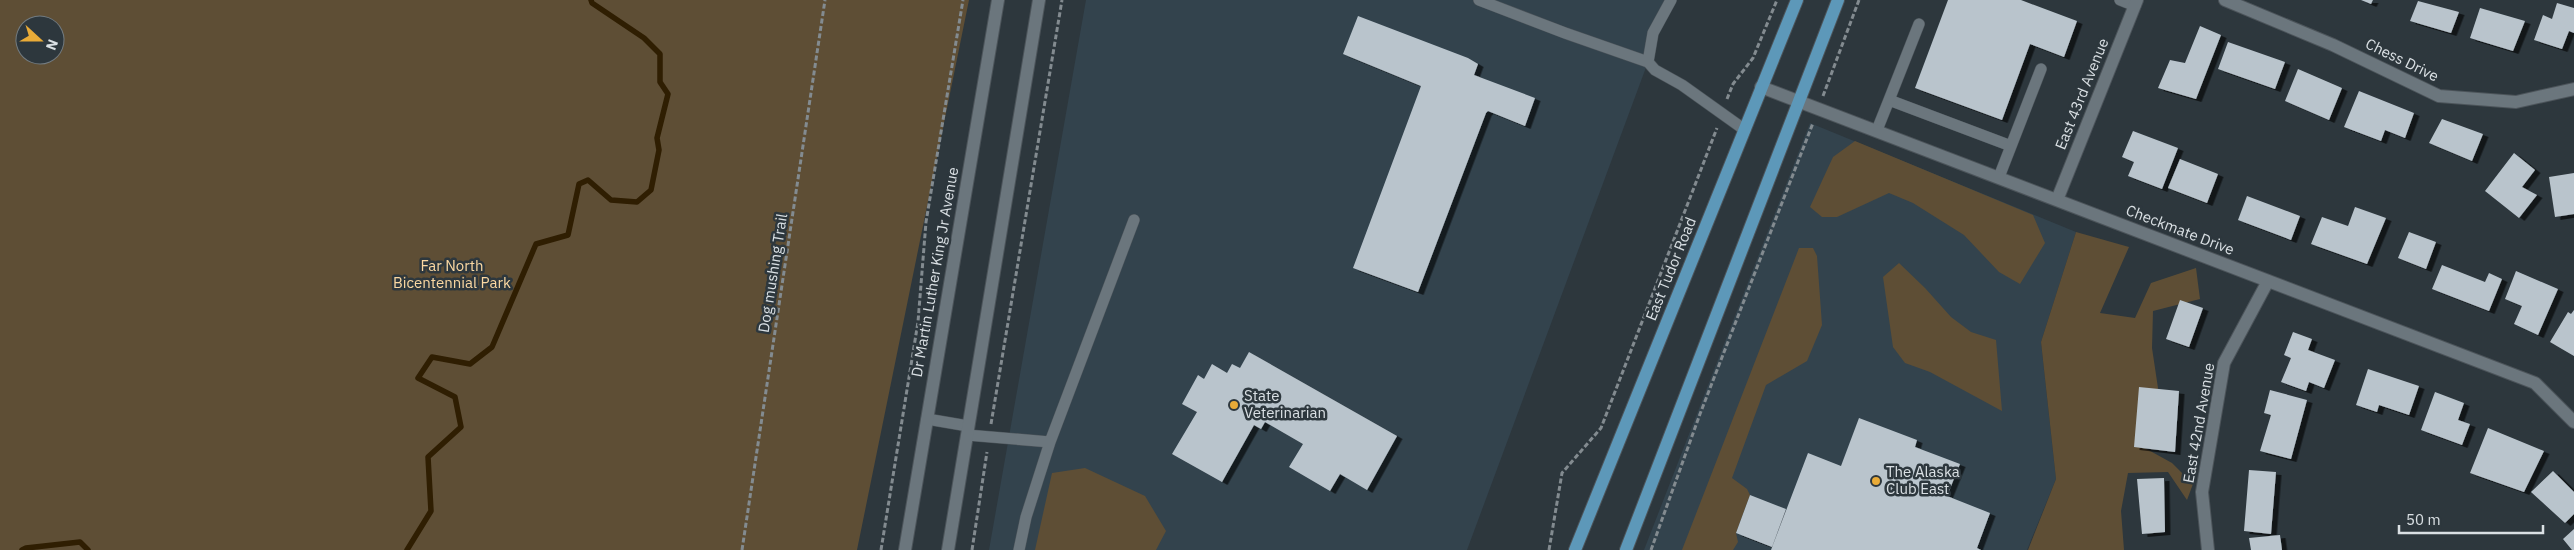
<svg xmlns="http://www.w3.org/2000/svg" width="2574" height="550" font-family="'IBM Plex Sans',sans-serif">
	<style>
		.built { fill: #33434d }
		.green { fill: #5e4e35; fill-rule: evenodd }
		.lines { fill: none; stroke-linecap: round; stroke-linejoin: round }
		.stream { stroke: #2f1e02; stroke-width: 5.5 }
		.building { fill: #b9c4cc; filter: url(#shadow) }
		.lane-casing { stroke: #4c545a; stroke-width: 12 }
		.street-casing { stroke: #4c545a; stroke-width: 14 }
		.secondary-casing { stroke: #4c545a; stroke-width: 14 }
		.primary-casing { stroke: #4c545a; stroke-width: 14 }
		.path { stroke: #838b90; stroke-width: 3; stroke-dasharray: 5 2.5; stroke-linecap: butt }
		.lane { stroke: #6b767d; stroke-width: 11 }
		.street { stroke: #6b767d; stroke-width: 12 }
		.secondary { stroke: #6b767d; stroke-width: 12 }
		.primary { stroke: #5d98b9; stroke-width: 12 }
		.poi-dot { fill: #e9ab38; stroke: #2d373d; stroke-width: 2 }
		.labels { text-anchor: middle; stroke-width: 5; stroke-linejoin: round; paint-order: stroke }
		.street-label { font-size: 15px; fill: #dae0e4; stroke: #2d373d }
		.park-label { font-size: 15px; fill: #fbd8a2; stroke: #2d373d }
		.poi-label { font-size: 15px; fill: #dae0e4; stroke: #2d373d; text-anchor: start }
	</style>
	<defs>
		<filter id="shadow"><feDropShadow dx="5.5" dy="3" stdDeviation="0" flood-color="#0009"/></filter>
	</defs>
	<rect width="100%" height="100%" fill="#2d373d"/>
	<path class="built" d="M1086,0H1671L1467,550H989Z
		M1810,123L2076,232L2041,342L2056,479L2027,550H1644Z"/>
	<path class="green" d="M0,0H969L857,550H0ZM25,25H55V55H25Z
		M1855,141L2033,215L2045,243L2020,284L1999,272L1964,235L1913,203L1889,193L1837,217H1822L1810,207L1833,157Z
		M2076,232L2129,247L2100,313L2135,318L2151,283L2196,268L2200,299L2153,311L2152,348L2158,388L2143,447L2172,463L2193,484L2187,500L2168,472L2128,473L2121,511L2124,550H2028L2056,479L2041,342Z
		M1799,248H1813L1817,256L1822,325L1807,361L1766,385L1732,478L1747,489L1750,495L1736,533L1738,542L1733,550H1682Z
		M1899,263L1925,288L1951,317L1971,332L1996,340L2002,411L1930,372L1905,363L1893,347L1883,277Z
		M1085,468L1145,496L1166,531L1156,550H1035L1052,473Z"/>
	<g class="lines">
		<path class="stream" d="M22,550L26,548L80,542L88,550
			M407,550L431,511L428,457L461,427L455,397L418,378L432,357L470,364L492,347L536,244L568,235L579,184L588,180L611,200L637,202L651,190L659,150L657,138L668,94L660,82V54L644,38L592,3L591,0"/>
	</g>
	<path class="building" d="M1948,0H2021L2077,21L2064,57L2030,44L2002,120L1915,88Z
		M2361,0H2373L2371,4Z
		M2418,1L2459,12L2451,33L2410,21Z
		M2557,3L2574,8V33L2569,31L2562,49L2534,40L2543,15L2552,19Z
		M2480,8L2525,21L2513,51L2470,38Z
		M1358,16L1468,58L1478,64L1474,75L1535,98L1525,126L1488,111L1486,113L1418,292L1353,268L1421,86L1343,54Z
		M2200,26L2221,35L2196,99L2158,88L2170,60L2185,63Z
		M2228,42L2285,62L2275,89L2218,69Z
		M2298,69L2342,88L2329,120L2285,101Z
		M2359,91L2414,113L2405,138L2385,130L2381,141L2344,127Z
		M2442,119L2483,134L2472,161L2429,143Z
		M2133,131L2178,148L2162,189L2128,176L2134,162L2122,157Z
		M2514,153L2535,170L2522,187L2537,195L2519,218L2485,191Z
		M2180,159L2218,174L2207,203L2168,188Z
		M2574,173V214L2555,217L2549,177Z
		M2247,196L2300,216L2291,240L2238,220Z
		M2355,207L2386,218L2367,264L2311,244L2322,217L2348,226Z
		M2409,232L2436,242L2426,269L2398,258Z
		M2442,265L2485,282L2489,273L2502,279L2489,311L2432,289Z
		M2516,271L2558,289L2538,335L2514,324L2522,306L2505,299Z
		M2180,300L2203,308L2189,347L2166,339Z
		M2574,310V356L2550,342L2568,312L2571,314Z
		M2293,332L2312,339L2308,350L2335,360L2324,388L2309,382L2306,391L2281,382L2291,358L2284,355Z
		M1249,352L1397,436L1367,490L1340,474L1330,491L1289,467L1303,444L1265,422L1261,429L1254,425L1222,482L1172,454L1197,412L1182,404L1198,375L1204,379L1212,364L1227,373L1232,364L1240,368Z
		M2368,369L2419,386L2409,415L2379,405L2377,412L2356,405Z
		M2139,387L2179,391L2175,452L2134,447Z
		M2270,390L2307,400L2291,459L2260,451L2271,415L2264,413Z
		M2435,392L2464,403L2458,420L2470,424L2462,445L2421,430Z
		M1859,418L1917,440L1915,447L1960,464L1947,496L1990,513L1977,548L1981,550H1771L1808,453L1841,466Z
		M2488,428L2544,451L2524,492L2470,473Z
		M2249,470L2276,472L2271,534L2244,531Z
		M2553,471L2574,492V514L2565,523L2531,492Z
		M2164,478L2165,532L2142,534L2137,479Z
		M1750,495L1786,509L1772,547L1736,533Z
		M2574,529V550H2572L2563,539Z
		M2280,535L2282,550H2251L2249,538Z"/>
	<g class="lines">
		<g class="lane-casing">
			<path id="lane" d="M1479,0L1565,33L1648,62
				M1671,0L1653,33L1648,62L1655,70L1682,85L1745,130
				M2120,0L2135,6
				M1919,24L1889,100L2011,146
				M1877,130L1889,100
				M1999,177L2041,69
				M927,419L968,426
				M967,435L1050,442L1134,220
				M1019,550L1026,517L1050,442"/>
		</g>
		<g class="street-casing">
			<path id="street" d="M2225,0L2333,45L2439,96L2516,102L2574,89
				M1761,87L2535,383L2574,422
				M2057,200L2137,0
				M2208,550L2202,492L2224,363L2268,281"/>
		</g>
		<g class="secondary-casing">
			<path id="secondary" d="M905,550L998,0
				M948,550L1039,0"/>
		</g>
		<g class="primary-casing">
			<path id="primary" d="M1575,550L1797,0
				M1626,550L1838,0"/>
		</g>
		<path class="path" d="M1823,96L1859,0
			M1727,99L1733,84L1753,58L1777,0
			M991,424L1062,0
			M742,550L825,0
			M881,550L918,322L926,222L963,0
			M972,550L987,452
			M1549,550L1562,473L1601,428L1717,128
			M1651,550L1700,414L1813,123"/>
		<use href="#lane" class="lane"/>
		<use href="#street" class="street"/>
		<use href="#secondary" class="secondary"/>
		<use href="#primary" class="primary"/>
	</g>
	<g class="poi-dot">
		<circle cx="1234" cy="405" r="5"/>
		<circle cx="1876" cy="481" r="5"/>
	</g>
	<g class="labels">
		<g class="street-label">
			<text transform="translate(2402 60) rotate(26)" y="5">Chess Drive</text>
			<text transform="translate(2082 94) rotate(-68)" y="5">East 43rd Avenue</text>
			<text transform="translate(2180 230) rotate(21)" y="5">Checkmate Drive</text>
			<text transform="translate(1671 269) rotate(-68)" y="5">East Tudor Road</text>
			<text transform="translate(935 272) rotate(-80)" y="5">Dr Martin Luther King Jr Avenue</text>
			<text transform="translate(773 273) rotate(-81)" y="5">Dog mushing Trail</text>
			<text transform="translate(2199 423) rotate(-80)" y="5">East 42nd Avenue</text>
		</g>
		<g class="park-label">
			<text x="452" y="271">Far North<tspan x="452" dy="17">Bicentennial Park</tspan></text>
		</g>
		<g class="poi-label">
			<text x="1244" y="401">State<tspan x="1244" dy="17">Veterinarian</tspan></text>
			<text x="1886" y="477">The Alaska<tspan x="1886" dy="17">Club East</tspan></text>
		</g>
	</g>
	<g transform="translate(40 40) rotate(111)"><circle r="24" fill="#2d373d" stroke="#727b80"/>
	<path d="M0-4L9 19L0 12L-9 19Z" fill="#e9ab38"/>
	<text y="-8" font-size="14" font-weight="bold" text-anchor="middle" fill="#dae0e4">N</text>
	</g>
	<path d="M2399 525v8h144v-8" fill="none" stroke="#dae0e4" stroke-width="2.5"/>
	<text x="2406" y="525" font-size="15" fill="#dae0e4" stroke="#2d373d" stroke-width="4" paint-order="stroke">50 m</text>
</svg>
